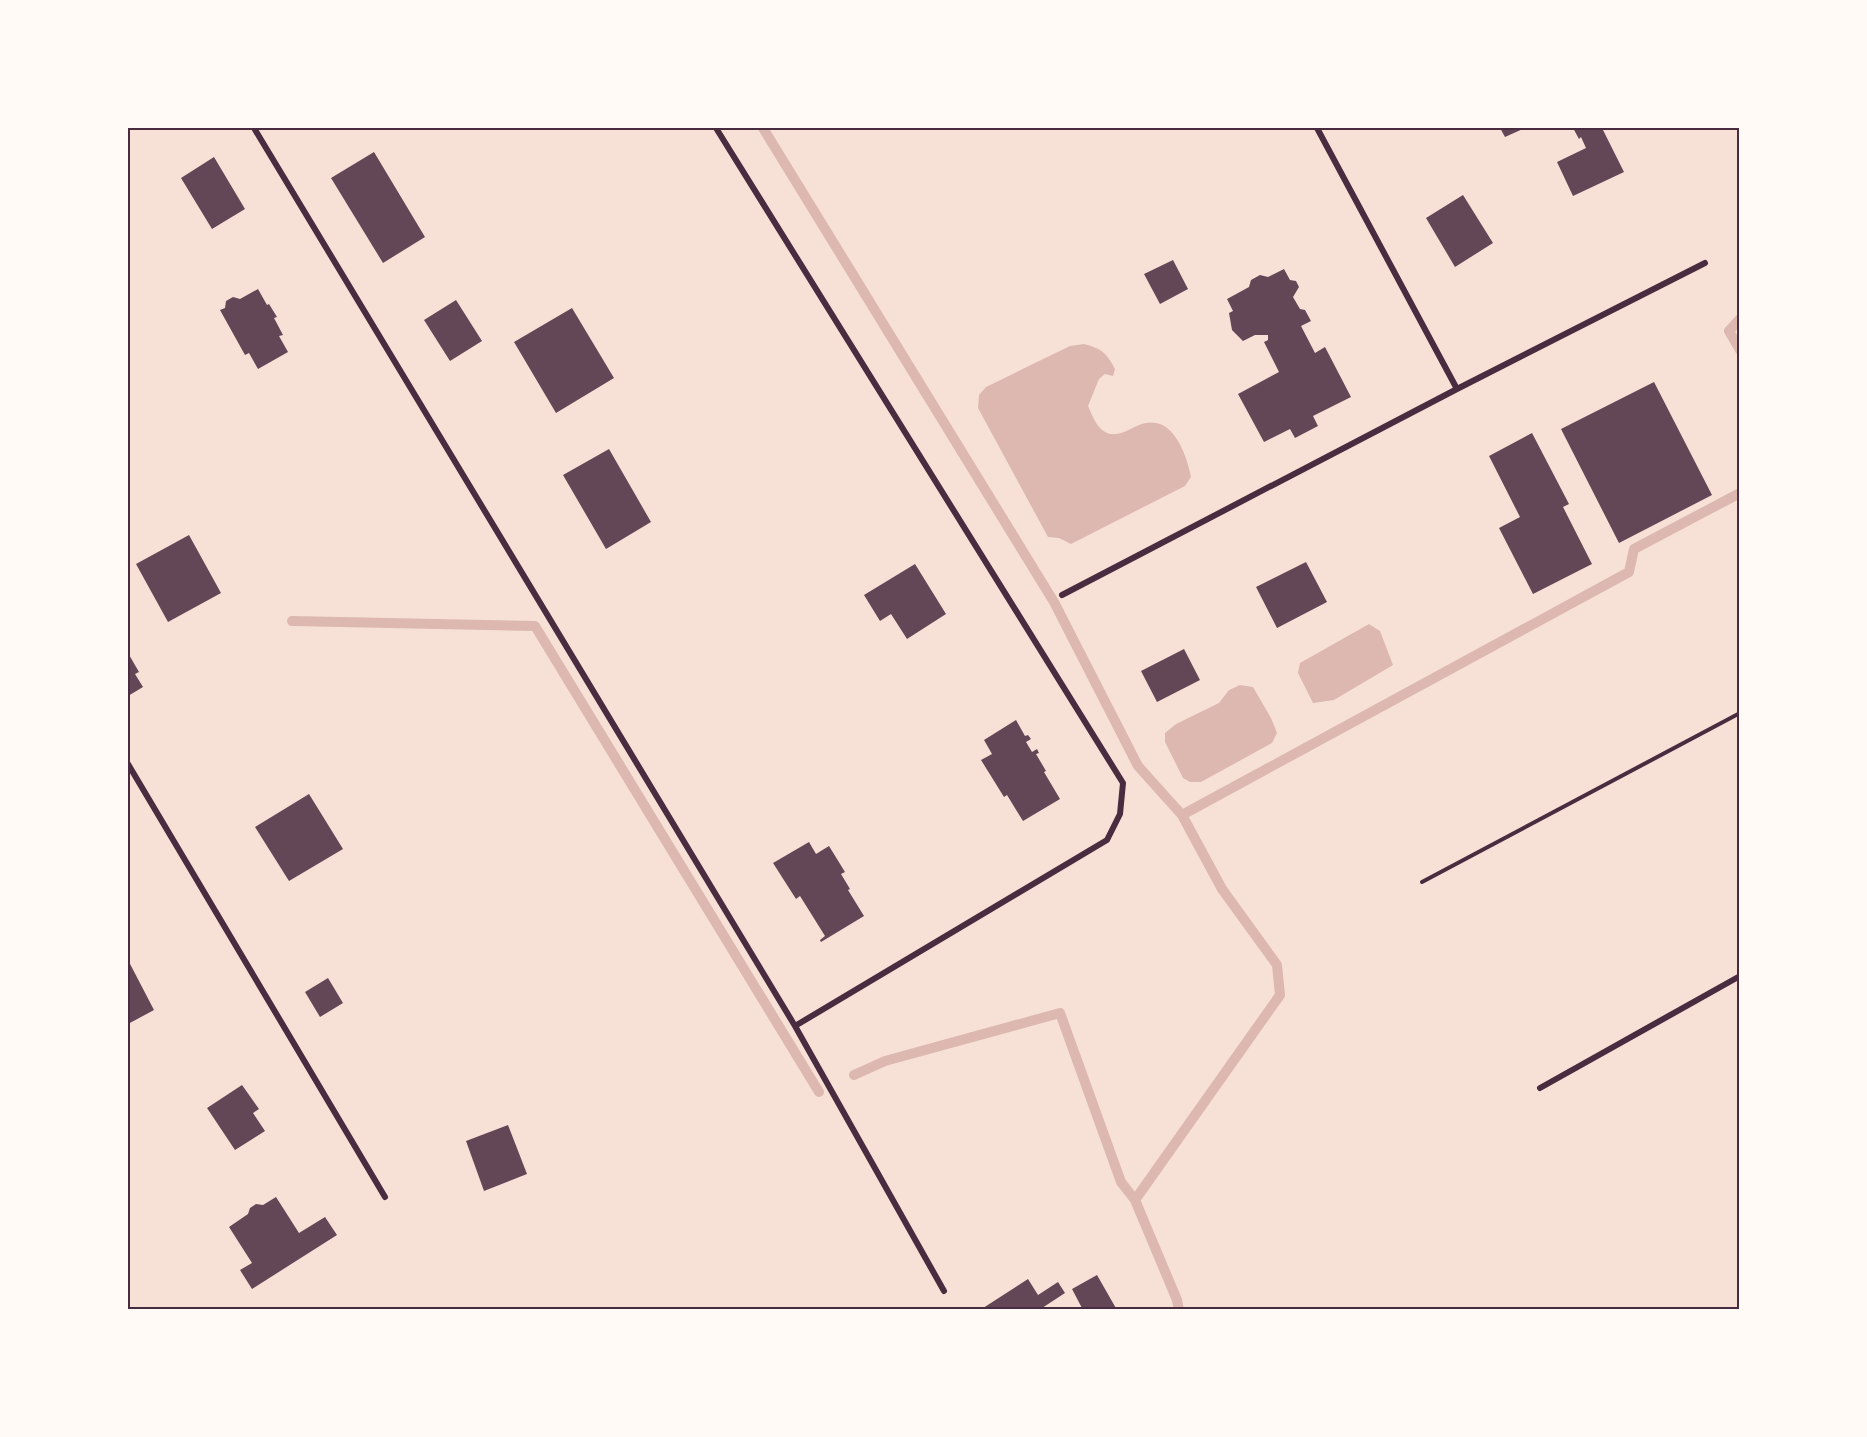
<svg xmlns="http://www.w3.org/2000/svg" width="1867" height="1437" font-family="Figtree,sans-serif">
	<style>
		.water { fill: #dcb8b0 }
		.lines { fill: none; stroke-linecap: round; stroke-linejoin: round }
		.stream { stroke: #dcb8b0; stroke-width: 10 }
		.building { fill: #644757 }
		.path { stroke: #4a2c40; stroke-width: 4 }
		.minor { stroke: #4a2c40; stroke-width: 6 }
		.neatline { fill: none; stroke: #4a2c40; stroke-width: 2 }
	</style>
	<rect width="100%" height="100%" fill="#f7e1d7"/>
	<path class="water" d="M1084,344C1102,349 1106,352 1115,369L1113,376L1105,374L1099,379L1088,406C1093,417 1098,432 1111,434C1123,436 1134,425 1146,423C1174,417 1187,456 1191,477L1185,486L1071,544L1059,538L1048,537L978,408L979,395L986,387L1070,346Z
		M1369,624L1380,631L1393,665L1334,700L1313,703L1298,673L1300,663Z
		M1240,685L1253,687L1271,718L1277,733L1272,743L1201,782H1190L1183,778L1165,742V733L1176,724L1219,703L1229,690Z"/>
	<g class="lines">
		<path class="stream" d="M763,128L1054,602L1138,766L1182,815L1222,889L1277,965L1280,995L1135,1200L1177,1300L1179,1310
			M1740,319L1729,331L1740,350
			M292,621L535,626L819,1092
			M1182,815L1629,572L1634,549L1740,493
			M854,1075L885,1061L1060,1013L1121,1182L1135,1200"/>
	</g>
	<path class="building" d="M1500,128H1525L1505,137Z
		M1573,128H1602L1624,172L1573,196L1557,162L1586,148L1581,137L1579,139Z
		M374,152L425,237L383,263L331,178Z
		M214,157L245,209L212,229L181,178Z
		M1463,195L1493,243L1455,267L1426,218Z
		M1173,260L1188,289L1160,304L1144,274Z
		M1284,269L1290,280L1296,281L1299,287L1293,297L1300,309L1305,310L1311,321L1301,326L1315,353L1325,347L1351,397L1313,416L1318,426L1295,438L1290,429L1264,442L1238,394L1279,372L1264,342L1268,340V335H1255L1243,341L1232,330L1229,313L1233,311L1227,299L1249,287L1251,280L1260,275L1268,277Z
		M258,289L267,305L269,304L277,317L274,318L283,335L279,336L288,352L258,369L249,353L245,355L220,310L225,308L226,301L233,297L240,299Z
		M456,300L482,341L450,361L424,320Z
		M572,308L614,378L556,413L514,342Z
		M1654,382L1712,495L1619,543L1561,429Z
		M1532,433L1569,504L1563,507L1592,564L1533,594L1499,528L1520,517L1489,456Z
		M609,449L651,522L606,549L563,475Z
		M189,535L221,593L168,622L136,564Z
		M1306,562L1327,602L1277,628L1256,587Z
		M915,564L946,614L907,639L891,614L880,621L864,595Z
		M1184,649L1200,680L1157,702L1141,671Z
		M128,653L139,672L135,674L143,687L128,696Z
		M1016,720L1025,736L1028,735L1031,739L1026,742L1032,752L1037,749L1039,753L1036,754L1046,771L1044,772L1060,799L1023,821L1007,795L1004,797L981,760L992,754L984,740Z
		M309,794L343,849L289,881L255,827Z
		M809,842L816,854L829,846L845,872L841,874L850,889L848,890L864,916L821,942L820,940L825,936L800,896L796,899L773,863Z
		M128,960L154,1010L128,1024Z
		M328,978L343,1003L320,1017L305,992Z
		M242,1085L259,1109L253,1113L265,1131L235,1150L207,1108Z
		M508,1125L527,1174L484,1191L466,1141Z
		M276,1197L299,1233L325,1217L337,1235L252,1289L240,1270L252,1263L229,1227L248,1214L250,1208L256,1204L263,1205Z
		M1097,1275L1117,1310H1083L1072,1289Z
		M1028,1279L1038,1295L1058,1282L1065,1293L1039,1310H980Z"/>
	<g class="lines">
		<path class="path" d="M1422,882L1740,713"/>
		<path class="minor" d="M254,128L795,1026L944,1291
			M716,128L1123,783L1120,814L1107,840L795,1026
			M1317,128L1457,389
			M1062,595L1457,389L1705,263
			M128,764L385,1197
			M1540,1088L1740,976"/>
	</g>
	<rect width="1867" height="1437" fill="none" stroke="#fffaf5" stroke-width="258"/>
	<rect x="129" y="129" width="1609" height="1179" class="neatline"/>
</svg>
